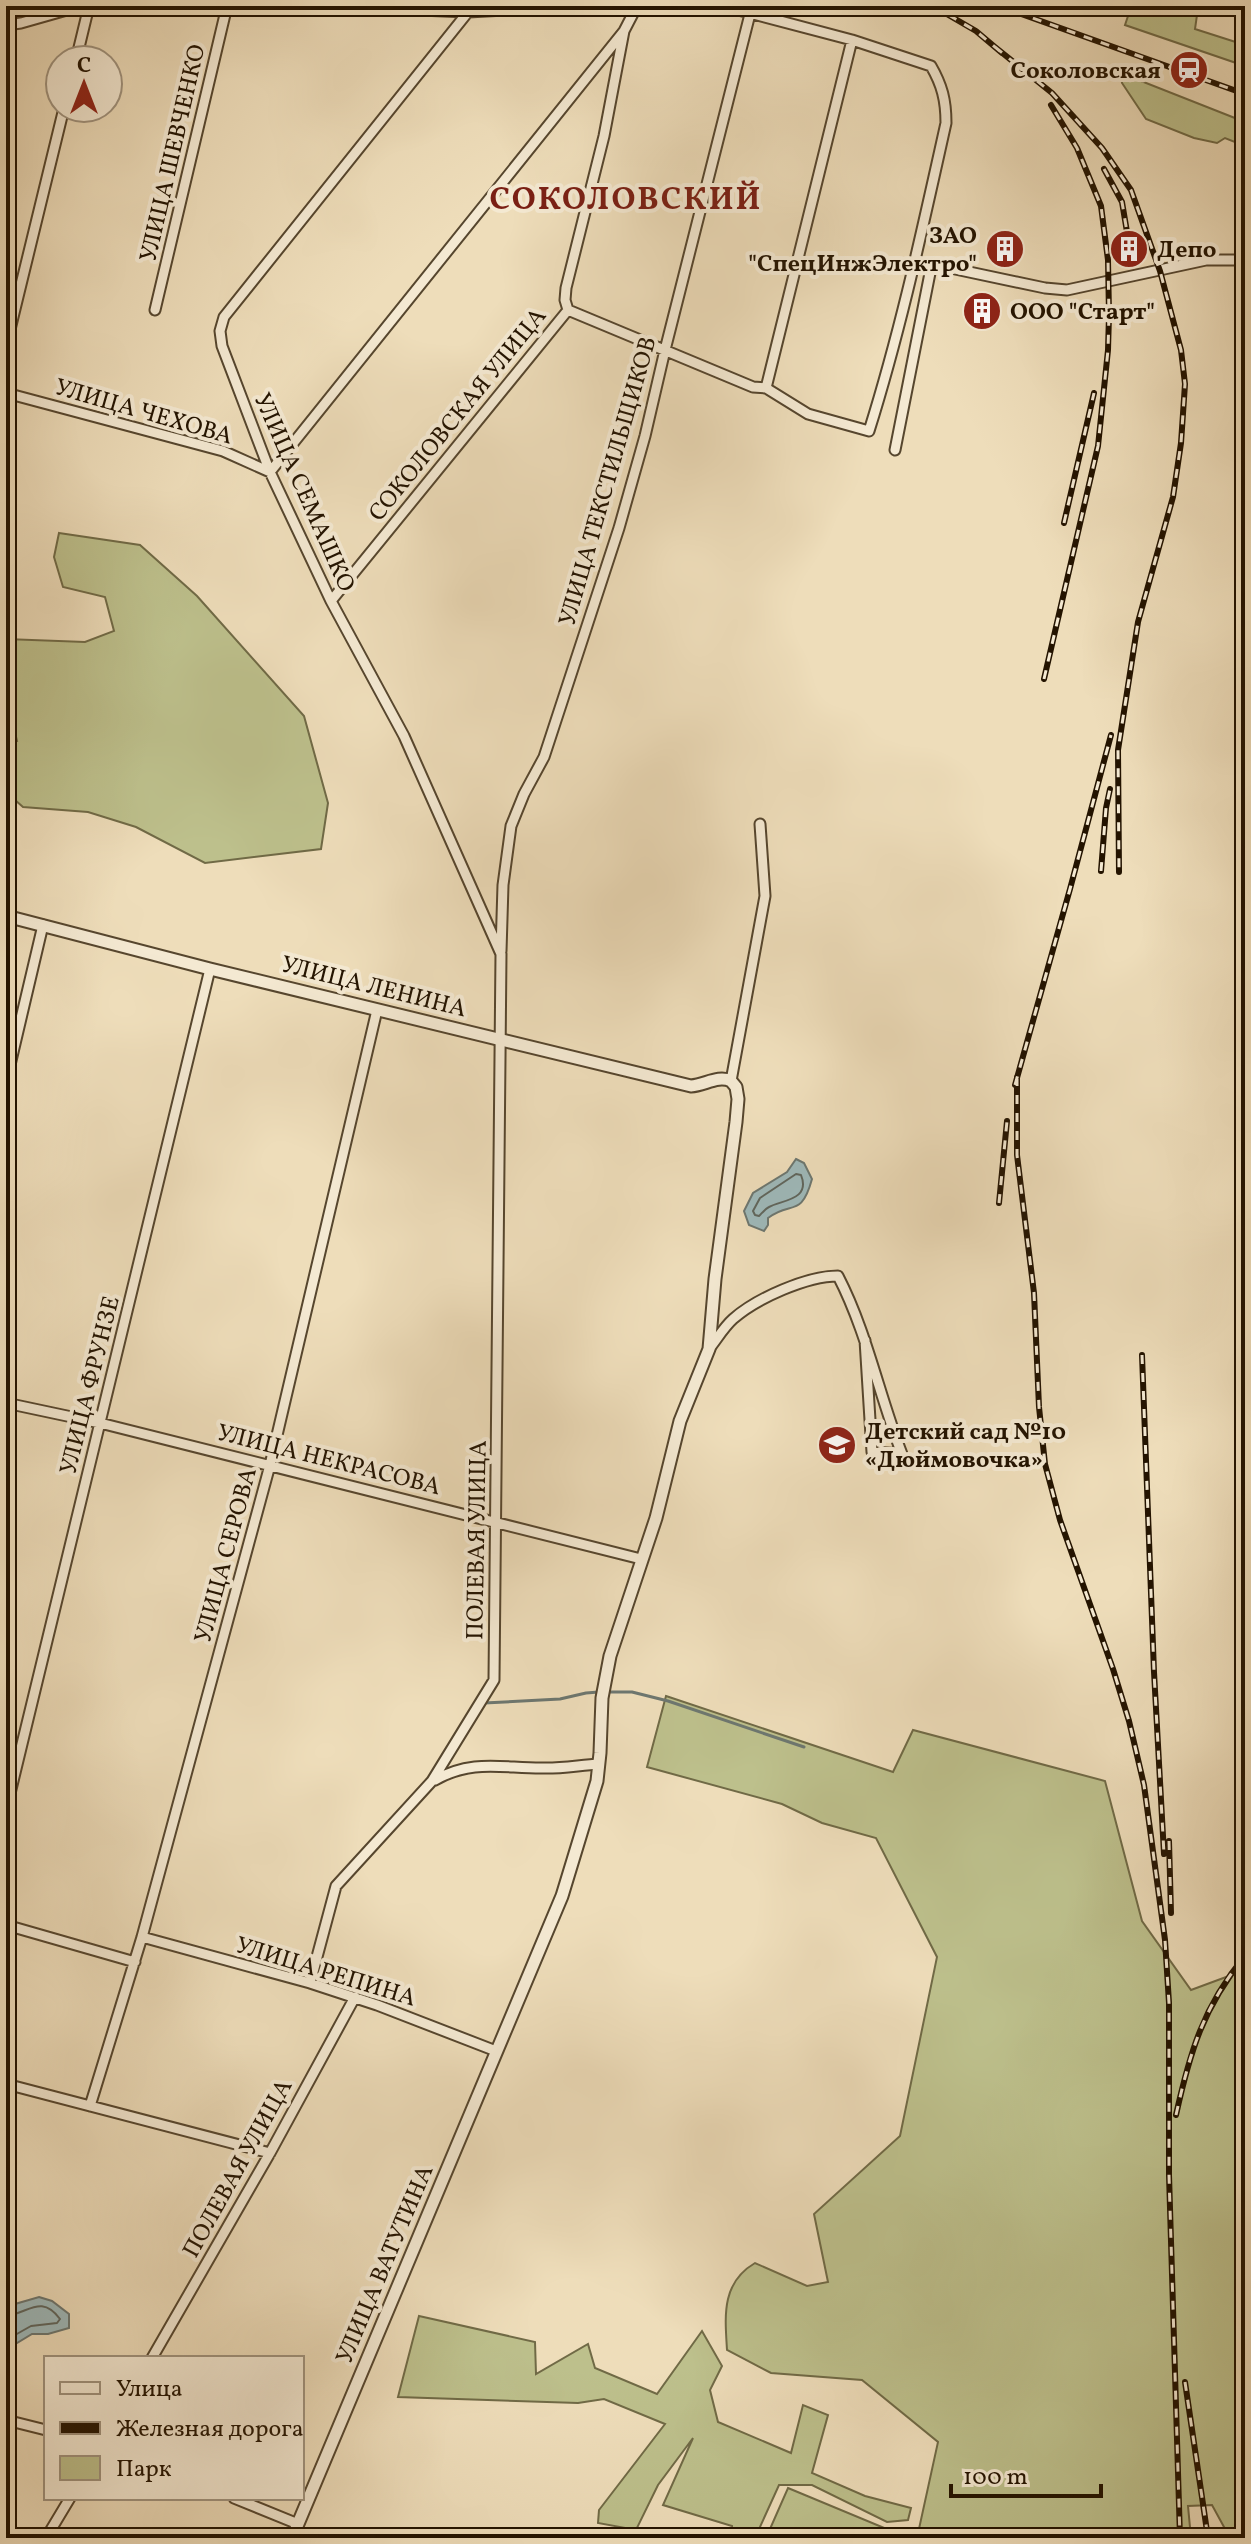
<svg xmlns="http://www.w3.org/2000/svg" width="1251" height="2544" font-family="Vollkorn,serif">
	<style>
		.green { fill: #bdc08c; stroke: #706a46; stroke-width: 2 }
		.water { fill: #9eb9ba; stroke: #6d7770; stroke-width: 2 }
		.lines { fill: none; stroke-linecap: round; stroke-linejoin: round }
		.shore { stroke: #60665d; stroke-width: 2 }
		.stream { stroke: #6d7770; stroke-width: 3 }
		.minor-casing { stroke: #56462e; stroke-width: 13 }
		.tertiary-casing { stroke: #56462e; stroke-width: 15 }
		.minor { stroke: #f4e9d2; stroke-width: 9 }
		.tertiary { stroke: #f4e9d2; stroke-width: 11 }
		.rail-casing { stroke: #231300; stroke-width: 6 }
		.rail { stroke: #f4e9d2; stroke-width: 3; stroke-dasharray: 9; stroke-linecap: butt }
		.labels { text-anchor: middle; stroke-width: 8; stroke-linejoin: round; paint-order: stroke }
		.poi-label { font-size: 24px; font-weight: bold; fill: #231300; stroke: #f4e9d2; text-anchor: start }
		.street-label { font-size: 24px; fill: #231300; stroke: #f4e9d2 }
		.district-label { font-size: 32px; font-weight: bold; letter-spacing: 2px; fill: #7a1f14; stroke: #f4e9d2 }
	</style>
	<rect width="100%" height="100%" fill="#eeddba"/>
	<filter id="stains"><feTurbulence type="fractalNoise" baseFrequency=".0025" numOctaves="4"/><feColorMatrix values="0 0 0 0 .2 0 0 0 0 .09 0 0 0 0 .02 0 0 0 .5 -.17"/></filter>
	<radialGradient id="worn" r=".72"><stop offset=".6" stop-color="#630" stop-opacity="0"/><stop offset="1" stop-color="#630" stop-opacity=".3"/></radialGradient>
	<path class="green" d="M1128,6L1198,8L1195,29L1245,45V66L1125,25L1128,16L1123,10Z
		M1121,76L1131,77L1245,122V146L1225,138L1217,143L1194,138L1146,119L1122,83Z
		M59,533L140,545L197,596L304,716L328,803L321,849L205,863L136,827L88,812L23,807L6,792V744L17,741L9,706L6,704V639L85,642L114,631L105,597L63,587L54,557Z
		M666,1696L893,1772L913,1730L1105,1781L1142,1921L1191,1990L1245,1970V2538H1230L1212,2505L1188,2506L1191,2538H917L938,2442L862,2380L771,2373L727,2350C725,2316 721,2283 755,2263L807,2286L828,2282L814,2214L900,2136L937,1957L876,1838L822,1823L782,1804L647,1767Z
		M419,2316L535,2342L536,2374L588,2344L595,2368L657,2394L702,2331L722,2366L710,2390L718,2422L791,2453L803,2405L828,2415L812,2473L865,2496L911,2508L908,2520L887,2522L812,2485H779L755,2538H732V2526L663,2505L693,2438L658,2485L636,2530L598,2523L599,2510L665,2424L604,2399L578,2403L398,2397Z
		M788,2488L894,2532L891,2538H766Z"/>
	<path class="water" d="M796,1159L804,1163L812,1179C801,1219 791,1200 768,1218V1225L764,1231L749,1225L744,1211L753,1193L787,1172Z
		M39,2297L52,2301L69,2314V2328L48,2334H32L17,2343H6V2310L15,2304Z"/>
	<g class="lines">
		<path class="shore" d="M796,1174L801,1175C811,1200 782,1200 769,1207C765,1209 762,1213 759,1216L755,1215L753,1211L760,1198Z
			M6,2316C29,2313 41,2294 60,2319L57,2323L31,2326L15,2335H6"/>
		<path class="stream" d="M607,1692H632L668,1701L804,1747
			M484,1703L560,1699L586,1693L599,1692"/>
		<g class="minor-casing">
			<path id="minor" d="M323,6L468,12L586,6
				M6,25L21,23L81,6
				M76,60L89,6
				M155,310L227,6
				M568,310L753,387L766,388L808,414L869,431C901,329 923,226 946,123C946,100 942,85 931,66L852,40L727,7L703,6
				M6,346L64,108
				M766,388L852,40
				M6,393L223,451L270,472L624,31
				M895,450L931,268L941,266L1045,288L1067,290L1206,260H1245
				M331,601L568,310L565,300L566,288L604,136L624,31L637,6
				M501,951L503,885L511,826L524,794L544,757L619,528L645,436L665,350L750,14
				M731,1081L765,896L760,824
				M6,1082L43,925
				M709,1349C717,1339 724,1327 733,1319C757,1298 807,1276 838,1276C867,1332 879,1395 902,1454L872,1452L865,1340
				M6,1403L100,1423L641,1559
				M435,1780C472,1759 501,1768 541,1768C560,1769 580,1765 599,1764
				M6,1810L210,969
				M6,1925L135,1962
				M142,1937L310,1983L377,2005L496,2051
				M310,1983L336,1886L432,1781L494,1680L501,954L404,736L331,601L270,472L222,346L220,331L224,317L468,12
				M6,2084L270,2153
				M90,2106L142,1937L270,1465L377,1010
				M152,2358L270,2153L355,1997
				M6,2420L46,2430
				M234,2498L298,2524
				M46,2538L70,2498"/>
		</g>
		<g class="tertiary-casing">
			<path id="tertiary" d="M6,916L210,969L691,1086C705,1085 718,1075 731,1081L736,1087L738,1099L736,1122L715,1279L709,1349L680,1421L656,1518L610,1656L602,1698L600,1753L597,1781L562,1896L292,2538"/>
		</g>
		<use href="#minor" class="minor"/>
		<use href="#tertiary" class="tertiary"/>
		<g class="rail-casing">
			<path id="rail" d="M933,6L976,31L1002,53
				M999,6L1245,94
				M995,47L1052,93L1102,148L1131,190L1160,271L1181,350L1185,384L1181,443L1173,497L1138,622L1118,750L1119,872
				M1104,169L1122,202L1127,232
				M1064,523L1094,393
				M1044,679L1098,446L1108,350L1109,315L1108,260L1101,206L1077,148L1051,105
				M1101,871L1106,808L1110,789
				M1017,1077V1155L1034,1293L1039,1407L1045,1464L1060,1520L1113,1669L1129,1721L1144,1785L1165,1940L1169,2003V2175L1180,2538
				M1015,1085L1070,889L1111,735
				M999,1203L1007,1121
				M1142,1355L1154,1672L1164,1854
				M1169,1841L1171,1913
				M1176,2115C1190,2052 1203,2007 1245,1956
				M1185,2382L1208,2538"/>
		</g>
		<use href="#rail" class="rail"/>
	</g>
	<defs>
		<g id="station-disc" transform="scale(2)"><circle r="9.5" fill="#8f2418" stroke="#f4e9d2"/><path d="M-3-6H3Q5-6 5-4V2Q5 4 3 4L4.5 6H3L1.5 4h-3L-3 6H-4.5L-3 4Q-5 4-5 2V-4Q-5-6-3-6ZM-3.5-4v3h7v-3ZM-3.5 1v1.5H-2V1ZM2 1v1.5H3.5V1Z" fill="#fff"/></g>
		<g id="building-disc" transform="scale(2)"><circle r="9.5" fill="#8f2418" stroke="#f4e9d2"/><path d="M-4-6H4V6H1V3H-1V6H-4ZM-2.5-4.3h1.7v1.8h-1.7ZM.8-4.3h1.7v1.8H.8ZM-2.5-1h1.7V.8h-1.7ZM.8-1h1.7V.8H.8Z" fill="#fff"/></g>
		<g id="school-disc" transform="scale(2)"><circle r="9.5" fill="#8f2418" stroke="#f4e9d2"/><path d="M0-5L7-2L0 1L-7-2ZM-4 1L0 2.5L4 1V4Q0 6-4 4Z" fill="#fff"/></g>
	</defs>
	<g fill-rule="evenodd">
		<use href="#station-disc" x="1189" y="70"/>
		<use href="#building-disc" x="1005" y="249"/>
		<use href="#building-disc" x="1129" y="249"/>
		<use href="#building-disc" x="982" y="311"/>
		<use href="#school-disc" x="837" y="1445"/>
	</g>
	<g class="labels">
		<g class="poi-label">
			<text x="1161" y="78" text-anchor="end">Соколовская</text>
			<text x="977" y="243" text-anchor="end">ЗАО<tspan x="977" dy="28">"СпецИнжЭлектро"</tspan></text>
			<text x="1157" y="257">Депо</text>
			<text x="1010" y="319">ООО "Старт"</text>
			<text x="865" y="1439">Детский сад №10<tspan x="865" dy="28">«Дюймовочка»</tspan></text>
		</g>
		<g class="street-label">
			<text transform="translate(172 153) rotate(-77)" y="8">УЛИЦА ШЕВЧЕНКО</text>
			<text transform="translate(144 411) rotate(16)" y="8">УЛИЦА ЧЕХОВА</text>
			<text transform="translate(457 414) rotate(-51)" y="8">СОКОЛОВСКАЯ УЛИЦА</text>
			<text transform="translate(607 481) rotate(-74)" y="8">УЛИЦА ТЕКСТИЛЬЩИКОВ</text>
			<text transform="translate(305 492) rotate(66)" y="8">УЛИЦА СЕМАШКО</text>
			<text transform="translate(374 986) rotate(14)" y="8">УЛИЦА ЛЕНИНА</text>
			<text transform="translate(89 1385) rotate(-76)" y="8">УЛИЦА ФРУНЗЕ</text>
			<text transform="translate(329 1459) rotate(14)" y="8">УЛИЦА НЕКРАСОВА</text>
			<text transform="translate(476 1540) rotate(-89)" y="8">ПОЛЕВАЯ УЛИЦА</text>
			<text transform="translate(225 1555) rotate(-75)" y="8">УЛИЦА СЕРОВА</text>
			<text transform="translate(326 1971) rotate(17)" y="8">УЛИЦА РЕПИНА</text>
			<text transform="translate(237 2168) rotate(-61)" y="8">ПОЛЕВАЯ УЛИЦА</text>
			<text transform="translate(384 2264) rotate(-67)" y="8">УЛИЦА ВАТУТИНА</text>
		</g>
		<g class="district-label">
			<text x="626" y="209">СОКОЛОВСКИЙ</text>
		</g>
	</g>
	<rect width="1251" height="2544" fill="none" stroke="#eeddba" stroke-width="32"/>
	<rect x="8" y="8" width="1235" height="2528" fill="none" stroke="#231300" stroke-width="4"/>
	<rect x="16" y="16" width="1219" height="2512" fill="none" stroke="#231300" stroke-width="2"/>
	<rect x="44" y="2356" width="260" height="144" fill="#f4e9d2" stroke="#a0937e" stroke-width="2"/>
	<rect x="60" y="2382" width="40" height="12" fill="#f4e9d2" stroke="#a0937e" stroke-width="2"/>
	<text x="116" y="2396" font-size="24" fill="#231300">Улица</text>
	<rect x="60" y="2422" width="40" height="12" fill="#231300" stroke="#a0937e" stroke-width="2"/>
	<text x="116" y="2436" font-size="24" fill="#231300">Железная дорога</text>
	<rect x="60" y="2456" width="40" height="24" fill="#bdc08c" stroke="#a0937e" stroke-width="2"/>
	<text x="116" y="2476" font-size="24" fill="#231300">Парк</text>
	<g transform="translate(84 84)"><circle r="38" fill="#f4e9d2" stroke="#a0937e" stroke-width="2"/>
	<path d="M0-6L14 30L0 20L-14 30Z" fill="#8f2418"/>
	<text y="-12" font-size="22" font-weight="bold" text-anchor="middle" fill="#231300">С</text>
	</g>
	<path d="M951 2484v12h150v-12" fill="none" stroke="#231300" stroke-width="4"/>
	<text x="963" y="2484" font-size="24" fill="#231300" stroke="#f4e9d2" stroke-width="6" paint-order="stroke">100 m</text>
	<rect width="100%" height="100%" filter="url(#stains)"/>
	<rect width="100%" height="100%" fill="url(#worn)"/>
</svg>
